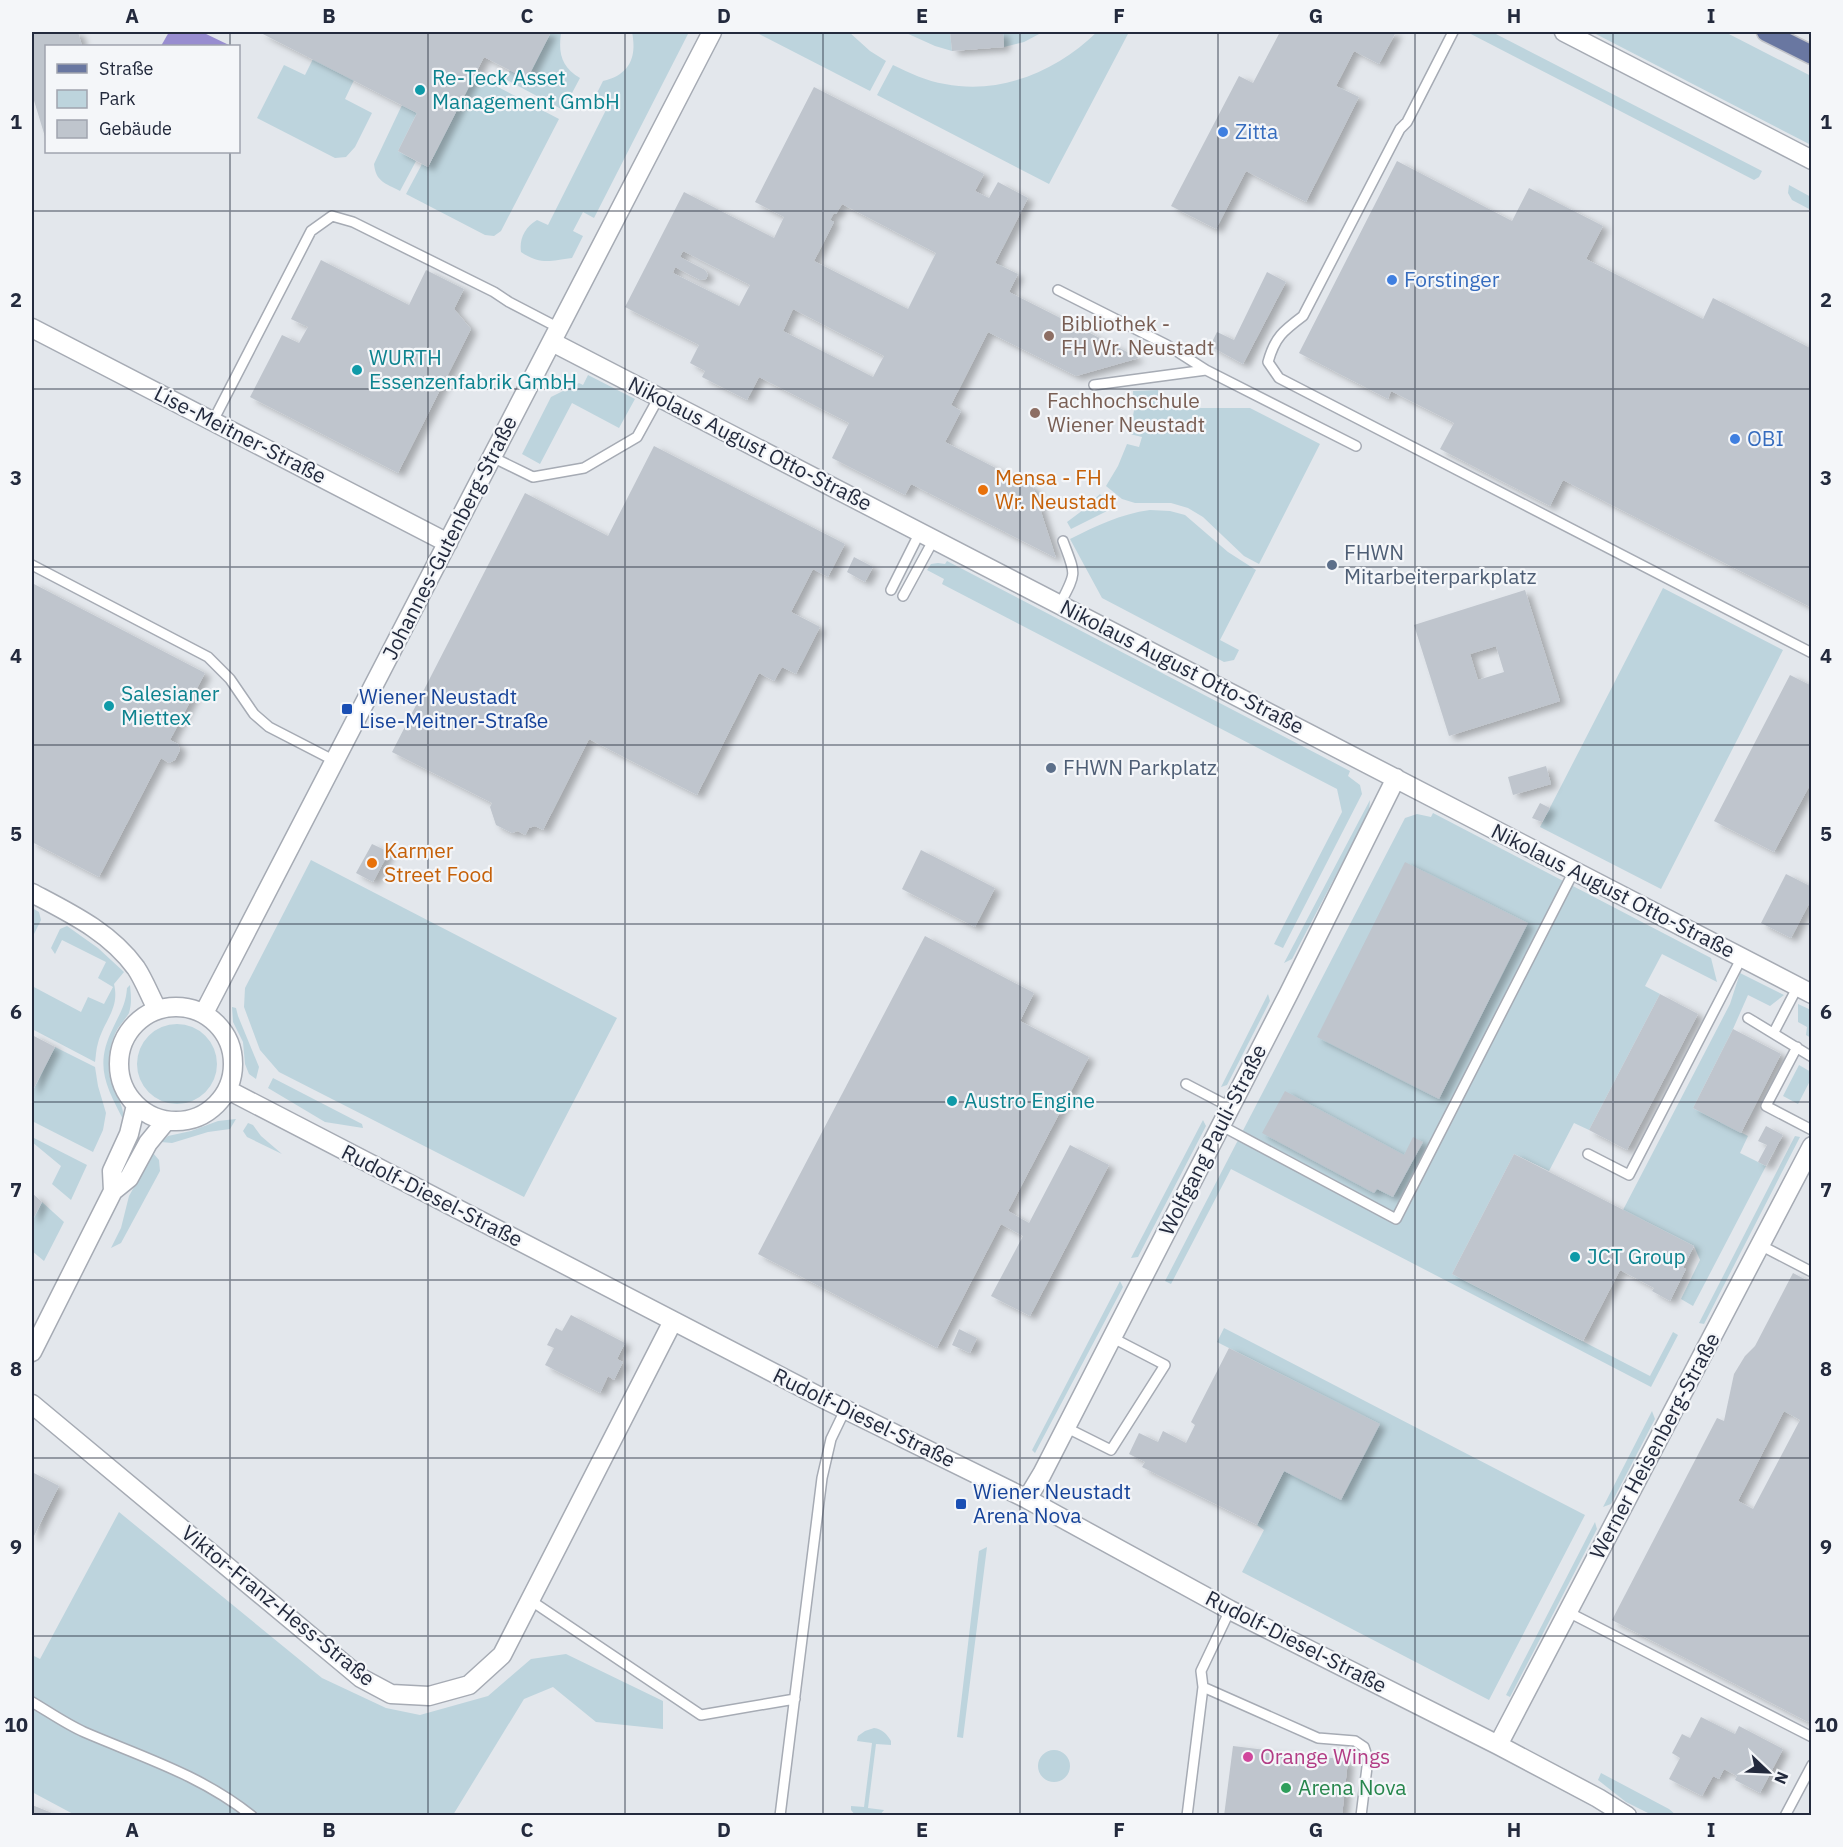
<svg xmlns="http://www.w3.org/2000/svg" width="1843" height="1847" font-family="'IBM Plex Sans',sans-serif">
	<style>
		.green { fill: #bdd4dd }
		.water { fill: #988dd0 }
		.building { fill: #bfc5cd; fill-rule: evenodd; filter: url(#shadow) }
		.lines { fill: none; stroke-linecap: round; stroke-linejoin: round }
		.lane-casing { stroke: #a6abb4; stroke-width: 12 }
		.street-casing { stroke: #a6abb4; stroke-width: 21 }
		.primary-casing { stroke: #c1c3c9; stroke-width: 21 }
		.lane { stroke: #fff; stroke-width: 9 }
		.street { stroke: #fff; stroke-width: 18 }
		.primary { stroke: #6977a1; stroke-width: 18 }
		.grid { fill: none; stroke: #232a3d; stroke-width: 1.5; stroke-opacity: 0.55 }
		.culture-dot { fill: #0f9aa8; stroke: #f4f6f9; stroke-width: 2 }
		.shop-dot { fill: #3f7fe0; stroke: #f4f6f9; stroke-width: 2 }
		.education-dot { fill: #8d6e63; stroke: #f4f6f9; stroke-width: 2 }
		.food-dot { fill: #e8710a; stroke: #f4f6f9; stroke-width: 2 }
		.service-dot { fill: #5c6f8a; stroke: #f4f6f9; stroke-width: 2 }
		.transit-dot { fill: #1a4fb4; stroke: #f4f6f9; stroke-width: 2 }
		.hotel-dot { fill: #d1479c; stroke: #f4f6f9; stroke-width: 2 }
		.leisure-dot { fill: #2e9e5b; stroke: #f4f6f9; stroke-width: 2 }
		.labels { text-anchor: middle; stroke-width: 4.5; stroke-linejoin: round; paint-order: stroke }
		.culture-label { font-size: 21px; fill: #0d838f; stroke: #f4f6f9; text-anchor: start }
		.shop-label { font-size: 21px; fill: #366cbe; stroke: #f4f6f9; text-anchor: start }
		.education-label { font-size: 21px; fill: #785e54; stroke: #f4f6f9; text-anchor: start }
		.street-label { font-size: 21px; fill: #232a3d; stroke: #f4f6f9 }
		.food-label { font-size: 21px; fill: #c56008; stroke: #f4f6f9; text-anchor: start }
		.service-label { font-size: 21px; fill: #4e5e75; stroke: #f4f6f9; text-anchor: start }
		.transit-label { font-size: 21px; fill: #164399; stroke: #f4f6f9; text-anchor: start }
		.hotel-label { font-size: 21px; fill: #b23c85; stroke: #f4f6f9; text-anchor: start }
		.leisure-label { font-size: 21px; fill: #27864d; stroke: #f4f6f9; text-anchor: start }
		.neatline { fill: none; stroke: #232a3d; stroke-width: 2 }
		.grid-label { font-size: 20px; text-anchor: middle; font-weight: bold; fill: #232a3d }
	</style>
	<defs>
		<filter id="shadow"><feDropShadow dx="6" dy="4" stdDeviation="3" flood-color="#0004"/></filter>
	</defs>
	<rect width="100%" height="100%" fill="#e3e7ec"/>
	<path class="green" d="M551,32L561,33C558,54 562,67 580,78L563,110L505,79L510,70L527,79Z
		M632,32H689L594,218L583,212L573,231L583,236L572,258C550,261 540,265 521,252C519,239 525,227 537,220L548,225L608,106L594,99L603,81C630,75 637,57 632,32Z
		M755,32H849L870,51L886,61L870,91Z
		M904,32H950L952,51L935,46Z
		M1003,32H1043L1024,42L1004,47Z
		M1097,32H1129L1049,184L877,95L893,65C910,73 926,81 945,84C1001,95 1057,71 1097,32Z
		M1467,32H1492L1762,171L1759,177L1754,180Z
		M1592,32H1725L1811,76V145Z
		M313,59L354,80L345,99L372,113L355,147L346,157L335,158L257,118L284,65L305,75Z
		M475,75L559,119L501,231L494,236L485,235L406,194L422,164L428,167Z
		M402,105L417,113L398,151L416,161L400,191C385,183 376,182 374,164Z
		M1789,185L1811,197V210L1792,200L1788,193Z
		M588,375L635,399L619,428L572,403L540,464L522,454L551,397L579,383L583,385Z
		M1158,390L1161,408H1250L1320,444L1259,564L1244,556L1203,517L1188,508L1171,503H1135L1122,499L1106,486L1118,466L1127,444L1139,447L1142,437L1130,434L1134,410L1133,391Z
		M1100,494L1113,508L1071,529L1067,522L1083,510Z
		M1150,510L1170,511L1185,515L1228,552L1256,570L1220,640L1239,650L1234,660L1224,662L1102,598L1070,539C1096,526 1120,514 1150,510Z
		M947,561L1350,771L1348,776L1360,785L1362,794L1283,948L1274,944L1342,812L1337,789L942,584L944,579L927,570L931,564L938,563L945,564Z
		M1663,588L1783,650L1661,889L1540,827Z
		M1370,800L1369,812L1292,959L1284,963Z
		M1433,813L1711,958L1717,982L1662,954L1645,986L1660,994L1589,1130L1574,1123L1549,1171L1514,1154L1452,1274L1650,1376L1673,1332L1678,1335L1651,1387L1231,1169L1171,1284L1165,1281L1405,818L1417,814L1431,817Z
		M311,860L617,1018L524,1197L279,1072L260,1050L244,1007L245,988Z
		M32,908L39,912L41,920L32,938Z
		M67,926L98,948L124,972L114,984C120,1009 104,1020 98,1043C96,1049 96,1056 95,1062L32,1029V986L81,1012L88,997L104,1004L113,987L98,978L106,962L62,940L55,954L51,948L60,929Z
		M1740,973L1784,995L1770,1006L1748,995L1733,1029L1693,1108L1748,1136L1740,1153L1766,1166L1693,1306L1681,1299L1700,1260L1694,1246L1623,1210L1730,1004Z
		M130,985C131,995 132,1003 129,1013C126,1018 122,1023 118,1028C112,1038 109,1052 109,1064C108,1089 124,1098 124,1121C106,1086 94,1066 113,1028C120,1013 126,1004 127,988Z
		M1268,994L1270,1001L1227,1085L1221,1087Z
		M1798,1004L1811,1010V1038L1806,1035L1807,1027L1798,1022Z
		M232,1007L236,1008L238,1016L259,1067L256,1079L249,1074L245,1064L243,1042L233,1022Z
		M137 1064a40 40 0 1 1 80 0a40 40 0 1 1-80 0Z
		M55,1047L95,1067L98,1086L106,1113L103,1130L93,1152L32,1121V1092Z
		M1799,1065L1811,1072V1079L1798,1104L1783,1096Z
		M273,1078L362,1124L363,1128L325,1122L268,1088Z
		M236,1119L230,1129L208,1132L172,1143L161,1142L168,1136L191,1131L218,1121Z
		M1203,1120L1206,1126L1138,1257L1131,1258Z
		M248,1123L253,1125L261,1136L282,1154L247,1137L243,1131Z
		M1795,1136L1800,1137L1704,1324L1699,1323Z
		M32,1137L87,1165L71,1200L52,1184L61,1166L32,1142Z
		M153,1153L159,1160L160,1171L121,1243L111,1248L121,1228L129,1196Z
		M42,1202L64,1222L44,1261L32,1251V1221Z
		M1120,1281L1123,1287L1035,1453L1032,1450Z
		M1224,1328L1585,1515L1489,1700L1242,1572L1264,1530L1257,1525L1284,1471L1379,1424L1217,1342Z
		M1652,1411L1655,1419L1611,1504L1603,1507Z
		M119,1512L322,1678L386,1708L420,1715L488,1696L531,1659L566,1654L663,1701V1729L596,1722L553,1687L524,1699L453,1815H75L32,1792V1655L40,1659Z
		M1595,1522L1597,1529L1510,1697L1506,1695Z
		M987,1547L963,1738L957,1737L979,1551Z
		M874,1728C882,1729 887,1734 891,1741V1745L876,1744L868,1808L884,1810L880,1815H855L851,1810V1806L864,1807L872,1743L857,1741L858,1736L865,1731Z
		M1038 1766a16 16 0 1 1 32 0a16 16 0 1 1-32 0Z
		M1601,1773L1669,1809L1676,1815H1652L1626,1802L1598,1780Z"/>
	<path class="water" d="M169,32H202L231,46H161Z"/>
	<path class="building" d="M32,32H78L82,46H46V140L32,94Z
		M259,32H551L527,79L484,57L428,167L398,151L417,113Z
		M950,32H1003L1004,47L952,51Z
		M1280,32H1396L1379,64L1354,51L1336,86L1359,97L1306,202L1246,171L1216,229L1171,206L1239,76L1253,83Z
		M814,87L984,174L975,191L989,198L998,182L1028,198L995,263L1018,274L1009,292L1139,358L1076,376L988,332L951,405L961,411L945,442L1033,487L1056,558L911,484L905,495L832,458L849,423L759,377L747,400L702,377L705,371L690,363L699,345L625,307L684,192L774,238L784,217L755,202ZM842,204L936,253L908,309L814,261L834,222L830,220L834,213L836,214ZM683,251L750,285L739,306L673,273L675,267L700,280L706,279L708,275L705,270L680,257ZM793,309L884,356L873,377L783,331Z
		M1397,161L1512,221L1529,188L1603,226L1586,259L1703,319L1713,298L1812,349V608L1563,480L1550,506L1440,449L1454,423L1391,391L1388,399L1299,353Z
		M321,260L409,305L426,270L464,289L454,309L471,329L398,473L250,397L282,335L299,343L308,327L291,319Z
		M1267,272L1286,282L1243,364L1210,346L1217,332L1234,340Z
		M654,446L845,544L828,577L813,569L791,612L820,627L796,674L782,667L774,681L759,673L697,795L589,739L543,830L535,826L529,828L525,835L518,831L512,833L496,825L490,807L492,803L392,752L525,493L608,536Z
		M854,557L873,567L865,582L847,572Z
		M32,583L205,673L170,740L178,744L180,750L175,760L169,763L161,758L99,877L32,842Z
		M1525,590L1560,701L1449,736L1414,625ZM1496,646L1504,672L1478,680L1470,654Z
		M1790,675L1812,686V781L1774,852L1714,821Z
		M1546,766L1551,784L1513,795L1508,777Z
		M1540,803L1550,808L1542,822L1532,818Z
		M372,844L389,852L373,882L356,873Z
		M921,850L995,888L975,927L902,889Z
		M1405,862L1528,923L1439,1099L1317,1037Z
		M1786,874L1812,887V898L1791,938L1761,923Z
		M925,936L1034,993L1020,1021L1089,1057L1008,1211L1029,1223L1070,1145L1109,1165L1030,1316L991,1296L1023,1236L1001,1224L937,1348L758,1254Z
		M1660,994L1698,1014L1627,1150L1589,1130Z
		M1733,1029L1781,1054L1741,1133L1693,1108Z
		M32,1035L55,1047L32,1092Z
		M1285,1091L1404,1155L1413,1137L1423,1142L1393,1197L1377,1189L1374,1193L1262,1133Z
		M1766,1126L1783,1135L1766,1166L1758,1162L1767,1145L1758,1141Z
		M1514,1154L1694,1246L1683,1268L1686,1269L1670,1301L1652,1291L1654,1288L1620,1270L1583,1341L1452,1274Z
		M32,1193L42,1202L32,1221Z
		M1793,1273L1812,1283V1715L1808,1722L1612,1620L1717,1418L1724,1421L1734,1374L1745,1356L1755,1346ZM1784,1411L1800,1420L1753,1509L1738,1501Z
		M571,1315L625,1343L617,1359L623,1362L614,1380L608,1376L600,1393L545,1365L554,1348L547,1345L556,1328L562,1331Z
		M959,1329L977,1338L970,1353L952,1345Z
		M1229,1348L1380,1424L1341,1500L1284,1471L1257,1525L1142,1467L1145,1462L1129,1454L1139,1433L1158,1442L1163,1431L1186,1443L1195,1425L1191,1422Z
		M32,1472L59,1486L32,1540Z
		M1701,1717L1735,1734L1739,1726L1783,1749L1760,1793L1735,1780L1737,1776L1724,1769L1719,1779L1713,1776L1702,1796L1669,1779L1680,1758L1672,1753L1682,1734L1690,1738Z
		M1233,1746L1348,1760L1342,1816H1224Z
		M32,1805L57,1815V1816H32Z"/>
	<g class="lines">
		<g class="lane-casing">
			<path id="lane" d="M1453,32L1407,122L1400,129L1303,316C1283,331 1275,337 1268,362L1279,378L1812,653
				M1058,290L1167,345L1206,370
				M1094,385L1206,370L1356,446
				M213,421L311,231L332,216L353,222L494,292L509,302L559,328
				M492,457L533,477L584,468L637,437L659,397
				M32,565L208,657L230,679L254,714L269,727L335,761
				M891,590L920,532
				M903,596L934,539
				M1060,604C1077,571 1076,576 1063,541
				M1748,1018L1812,1057
				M1774,1032L1798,986
				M1797,1047L1766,1106L1812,1130
				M1186,1084L1230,1107
				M1220,1125L1396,1219L1574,871
				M1588,1154L1629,1175L1742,957
				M1760,1245L1812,1272
				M1065,1427L1111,1450L1165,1365L1111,1337
				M530,1600L701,1715L795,1699
				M1568,1612L1812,1737
				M1203,1687L1318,1738L1355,1741L1364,1747L1368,1759L1361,1816
				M32,1702C49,1712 66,1724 84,1732C142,1757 201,1775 252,1816
				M780,1816L822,1478L831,1439L845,1410
				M1187,1816L1203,1687L1201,1671L1230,1610
				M1785,1816L1812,1765"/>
		</g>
		<g class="street-casing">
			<path id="street" d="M1564,32L1812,160
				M32,328L448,543
				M552,342L1812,994
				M32,893C70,913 110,932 136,968C144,980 150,996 157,1009
				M119 1064a57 57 0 1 1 114 0a57 57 0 1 1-114 0Z
				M204,1013L712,32
				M228,1090L826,1400L1027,1499L1230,1610L1498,1745L1598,1798L1627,1816
				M113,1191L112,1171L129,1134L136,1105
				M32,1352L113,1191L129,1178L148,1143L166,1121
				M32,1404L361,1678L391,1694L429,1696L469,1685L502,1655L673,1321
				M1027,1499L1042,1474L1289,993L1396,778
				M1498,1745L1812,1146"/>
		</g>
		<g class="primary-casing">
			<path id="primary" d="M1766,32L1812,55"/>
		</g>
		<use href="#lane" class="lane"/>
		<use href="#street" class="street"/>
		<use href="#primary" class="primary"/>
	</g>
	<path class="grid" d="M230,32V46M428,32V1816M625,32V1816M823,32V1816M1020,32V1816M1218,32V1816M1415,32V1816M1613,32V1816M230,152V1816M32,211H1812M32,389H1812M32,567H1812M32,745H1812M32,924H1812M32,1102H1812M32,1280H1812M32,1458H1812M32,1636H1812"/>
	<g class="culture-dot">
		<circle cx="420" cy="90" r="6"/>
		<circle cx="357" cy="370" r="6"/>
		<circle cx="109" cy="706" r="6"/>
		<circle cx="952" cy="1101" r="6"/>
		<circle cx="1575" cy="1257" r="6"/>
	</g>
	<g class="shop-dot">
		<circle cx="1223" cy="132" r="6"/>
		<circle cx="1392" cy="280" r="6"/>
		<circle cx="1735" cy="439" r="6"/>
	</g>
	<g class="education-dot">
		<circle cx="1049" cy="336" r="6"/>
		<circle cx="1035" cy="413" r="6"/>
	</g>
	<g class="food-dot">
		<circle cx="983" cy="490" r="6"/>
		<circle cx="372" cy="863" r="6"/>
	</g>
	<g class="service-dot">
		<circle cx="1332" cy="565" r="6"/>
		<circle cx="1051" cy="768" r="6"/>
	</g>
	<g class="transit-dot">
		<rect x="341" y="703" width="12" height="12" rx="3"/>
		<rect x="955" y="1498" width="12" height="12" rx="3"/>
	</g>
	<circle class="hotel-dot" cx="1248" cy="1757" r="6"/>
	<circle class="leisure-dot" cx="1286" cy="1788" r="6"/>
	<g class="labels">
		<g class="culture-label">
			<text x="432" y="85">Re-Teck Asset<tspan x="432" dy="24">Management GmbH</tspan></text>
			<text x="369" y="365">WURTH<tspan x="369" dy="24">Essenzenfabrik GmbH</tspan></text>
			<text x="121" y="701">Salesianer<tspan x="121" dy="24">Miettex</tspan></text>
			<text x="964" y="1108">Austro Engine</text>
			<text x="1587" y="1264">JCT Group</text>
		</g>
		<g class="shop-label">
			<text x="1235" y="139">Zitta</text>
			<text x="1404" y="287">Forstinger</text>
			<text x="1747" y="446">OBI</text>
		</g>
		<g class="education-label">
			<text x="1061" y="331">Bibliothek -<tspan x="1061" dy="24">FH Wr. Neustadt</tspan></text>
			<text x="1047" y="408">Fachhochschule<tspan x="1047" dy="24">Wiener Neustadt</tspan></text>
		</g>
		<g class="street-label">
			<text transform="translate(240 435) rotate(27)" y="7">Lise-Meitner-Straße</text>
			<text transform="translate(750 444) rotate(27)" y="7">Nikolaus August Otto-Straße</text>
			<text transform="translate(450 538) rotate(-63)" y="7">Johannes-Gutenberg-Straße</text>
			<text transform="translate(1182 667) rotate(27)" y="7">Nikolaus August Otto-Straße</text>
			<text transform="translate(1613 891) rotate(27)" y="7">Nikolaus August Otto-Straße</text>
			<text transform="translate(1213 1140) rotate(-63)" y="7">Wolfgang Pauli-Straße</text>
			<text transform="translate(432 1196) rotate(27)" y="7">Rudolf-Diesel-Straße</text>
			<text transform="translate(864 1418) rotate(26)" y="7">Rudolf-Diesel-Straße</text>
			<text transform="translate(1655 1446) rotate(-62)" y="7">Werner Heisenberg-Straße</text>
			<text transform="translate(278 1606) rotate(39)" y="7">Viktor-Franz-Hess-Straße</text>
			<text transform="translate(1296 1642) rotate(27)" y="7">Rudolf-Diesel-Straße</text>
		</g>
		<g class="food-label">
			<text x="995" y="485">Mensa - FH<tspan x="995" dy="24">Wr. Neustadt</tspan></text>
			<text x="384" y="858">Karmer<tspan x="384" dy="24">Street Food</tspan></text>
		</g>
		<g class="service-label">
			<text x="1344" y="560">FHWN<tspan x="1344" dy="24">Mitarbeiterparkplatz</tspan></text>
			<text x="1063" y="775">FHWN Parkplatz</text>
		</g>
		<g class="transit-label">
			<text x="359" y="704">Wiener Neustadt<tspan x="359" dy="24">Lise-Meitner-Straße</tspan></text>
			<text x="973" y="1499">Wiener Neustadt<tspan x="973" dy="24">Arena Nova</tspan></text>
		</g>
		<g class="hotel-label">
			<text x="1260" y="1764">Orange Wings</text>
		</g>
		<g class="leisure-label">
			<text x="1298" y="1795">Arena Nova</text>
		</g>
	</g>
	<rect width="1843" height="1847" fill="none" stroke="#f4f6f9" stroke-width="66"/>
	<rect x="45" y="45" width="195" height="108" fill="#f4f6f9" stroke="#a0a4ae" stroke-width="1.5"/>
	<rect x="57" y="64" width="30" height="9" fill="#6977a1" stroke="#a0a4ae" stroke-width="1.5"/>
	<text x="99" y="75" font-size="18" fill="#232a3d">Straße</text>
	<rect x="57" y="90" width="30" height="18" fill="#bdd4dd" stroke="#a0a4ae" stroke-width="1.5"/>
	<text x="99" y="105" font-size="18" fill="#232a3d">Park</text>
	<rect x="57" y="120" width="30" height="18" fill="#bfc5cd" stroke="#a0a4ae" stroke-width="1.5"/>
	<text x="99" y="135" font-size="18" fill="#232a3d">Gebäude</text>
	<g transform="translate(1768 1772) rotate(113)" stroke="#f4f6f9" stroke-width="4.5" paint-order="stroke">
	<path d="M0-4.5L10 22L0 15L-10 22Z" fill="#232a3d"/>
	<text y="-9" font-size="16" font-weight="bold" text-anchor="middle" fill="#232a3d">N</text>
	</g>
	<rect x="33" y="33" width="1777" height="1781" class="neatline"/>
	<g class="grid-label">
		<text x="132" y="23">A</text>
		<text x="329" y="23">B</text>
		<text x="527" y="23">C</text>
		<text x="724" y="23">D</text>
		<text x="922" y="23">E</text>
		<text x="1119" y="23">F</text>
		<text x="1316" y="23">G</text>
		<text x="1514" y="23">H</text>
		<text x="1711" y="23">I</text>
		<text x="16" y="129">1</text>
		<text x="1826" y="129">1</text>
		<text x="16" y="307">2</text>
		<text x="1826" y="307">2</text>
		<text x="16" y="485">3</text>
		<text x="1826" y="485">3</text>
		<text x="16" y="663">4</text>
		<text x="1826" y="663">4</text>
		<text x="16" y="841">5</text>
		<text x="1826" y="841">5</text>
		<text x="16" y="1019">6</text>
		<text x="1826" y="1019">6</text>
		<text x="16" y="1197">7</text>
		<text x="1826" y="1197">7</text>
		<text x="16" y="1376">8</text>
		<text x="1826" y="1376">8</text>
		<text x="16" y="1554">9</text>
		<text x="1826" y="1554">9</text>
		<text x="16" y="1732">10</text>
		<text x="1826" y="1732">10</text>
		<text x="132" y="1837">A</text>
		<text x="329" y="1837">B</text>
		<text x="527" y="1837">C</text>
		<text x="724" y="1837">D</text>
		<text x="922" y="1837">E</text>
		<text x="1119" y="1837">F</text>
		<text x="1316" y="1837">G</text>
		<text x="1514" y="1837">H</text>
		<text x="1711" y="1837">I</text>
	</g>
</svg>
